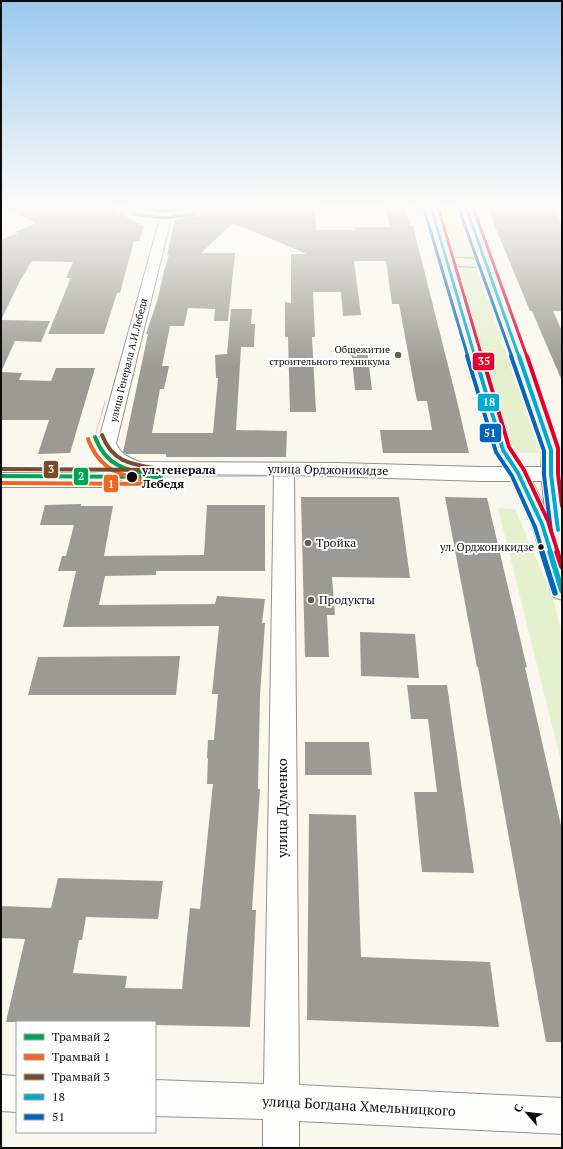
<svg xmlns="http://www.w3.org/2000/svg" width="563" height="1149" font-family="'PT Serif',serif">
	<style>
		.green { fill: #e4f0ce }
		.building { fill: #9d9a95 }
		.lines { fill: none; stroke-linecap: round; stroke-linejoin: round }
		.street-casing { stroke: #93928e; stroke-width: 2 }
		.secondary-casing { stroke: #8a8885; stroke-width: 2 }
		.street { fill: #fefefd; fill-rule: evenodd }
		.secondary { fill: #f4f2e8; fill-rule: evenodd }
		.tram { stroke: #d8c3c4; stroke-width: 1 }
		.bus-1-far2-casing { stroke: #fff; stroke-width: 5 }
		.bus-1-far1-casing { stroke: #fff; stroke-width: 6 }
		.bus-1-casing { stroke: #fff; stroke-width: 8 }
		.bus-2-far2-casing { stroke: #fff; stroke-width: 5 }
		.bus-2-far1-casing { stroke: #fff; stroke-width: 6 }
		.bus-2-casing { stroke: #fff; stroke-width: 8 }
		.bus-3-far2-casing { stroke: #fff; stroke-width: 5 }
		.bus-3-far1-casing { stroke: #fff; stroke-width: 6 }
		.bus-3-casing { stroke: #fff; stroke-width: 8 }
		.bus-1-far2 { stroke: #00a9ce; stroke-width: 3 }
		.bus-1-far1 { stroke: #00a9ce; stroke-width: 4 }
		.bus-1 { stroke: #00a9ce; stroke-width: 5.5 }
		.bus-2-far2 { stroke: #0065bd; stroke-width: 3 }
		.bus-2-far1 { stroke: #0065bd; stroke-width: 4 }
		.bus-2 { stroke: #0065bd; stroke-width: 5.5 }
		.bus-3-far2 { stroke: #e4002b; stroke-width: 3 }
		.bus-3-far1 { stroke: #e4002b; stroke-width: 4 }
		.bus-3 { stroke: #e4002b; stroke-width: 5.5 }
		.tram-1-casing { stroke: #fff; stroke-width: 6 }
		.tram-2-casing { stroke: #fff; stroke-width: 6 }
		.tram-3-casing { stroke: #fff; stroke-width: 6 }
		.tram-1 { stroke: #00a651; stroke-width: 4 }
		.tram-2 { stroke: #f26522; stroke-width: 4 }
		.tram-3 { stroke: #7a4b2a; stroke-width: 4 }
		.poi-dot { fill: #5f5e5b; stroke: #fff; stroke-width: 1.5 }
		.stop-dot { fill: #0c0c0c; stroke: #fff; stroke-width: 1.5 }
		.labels { text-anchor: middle; stroke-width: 4; stroke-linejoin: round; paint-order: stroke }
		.far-poi-label { font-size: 10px; fill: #0c0c0c; stroke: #fff; text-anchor: end }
		.far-street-label { font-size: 10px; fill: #0c0c0c; stroke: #fff }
		.bus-label { font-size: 11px; fill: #0c0c0c; stroke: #fff; text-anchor: end }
		.stop-label { font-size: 12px; font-weight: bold; fill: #0c0c0c; stroke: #fff; text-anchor: start }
		.street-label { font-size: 12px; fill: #0c0c0c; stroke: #fff }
		.poi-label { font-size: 12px; fill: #0c0c0c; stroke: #fff; text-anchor: start }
		.near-street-label { font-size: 14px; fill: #0c0c0c; stroke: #fff }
		.line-badge { stroke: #fff; stroke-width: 1.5 }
		.badge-label { font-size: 11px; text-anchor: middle; font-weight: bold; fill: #fff }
	</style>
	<rect width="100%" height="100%" fill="#faf7ef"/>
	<path class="green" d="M439,207H457L475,258H454Z
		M456,268H477L540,453H512Z
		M498,508L515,509L553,598L562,634V765Z"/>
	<path class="building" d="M3,207H107L144,226L139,241H134L120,293H117L104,334H48L68,285L70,278H66L73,262L32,261L21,279L1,320V240L18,233L15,232L36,223Z
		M211,207H315L316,230H356L355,227H390L385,207H404L410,226H413L457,401L469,453H383L380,430H432L427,401H417L399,304H392L386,261H354L361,315L343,316L341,292H313L315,337H312L316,412H290L288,337H285V302L291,303V254H307L233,223L201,253H235L228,321H214L215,309L188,308L184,326H170L162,366H169L164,389H160L152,433H213L218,378H216L215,355L227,354L231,309H252L251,324H255L254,347H241L236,430L287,431L286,457H166V454H126L123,452L148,334H146L158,298L164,271L169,255H167L175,220Z
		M487,207H554L562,224V311H553L562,331V381L532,311H530Z
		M1,320L50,321L41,342L15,341L1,372L22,373L19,380L51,381L56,368H95L70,453L38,454L49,420H1Z
		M351,349H367L372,390H355Z
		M301,497H399L410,578L332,577L335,615H327L329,657H305Z
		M445,497L487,498L527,668L525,667L562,830V1042H546L478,667H477Z
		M81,504V506H113L104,556L204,555L207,505H265V571H156V575L105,576L99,605L215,604L217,596L265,599L262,623H265L260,695L258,789H260L252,910H256L250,1027L155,1025V1022H6L25,939L1,938V906L51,908L58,878L163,881L158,919L86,917L82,940H79L73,973L127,976L125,988L182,989L190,908L200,909L213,784H207L208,758H207L208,740H214L218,694H212L219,626L63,627L76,571H58L62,556H66L74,525H40L45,505Z
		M360,632L415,634L419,678L361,676Z
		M180,656L176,695H28L38,657Z
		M407,685H447L474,873L422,872L414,792H437L428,719H411Z
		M305,742H369L372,775H305Z
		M309,814L356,815L361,957L490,962L499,1027L307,1020Z"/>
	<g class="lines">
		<g class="street-casing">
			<path id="street" d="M163,207H171L173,210L116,443C120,454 129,458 140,462L337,463L482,467H562V481H482L294,475L299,1085L562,1098V1134L299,1121V1148H263V1119L155,1116V1080L264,1084L274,475L139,474L120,480L117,485L110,487H1V473H96L118,467L105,458L98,443Z
				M1,1075L17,1076V1112L1,1111Z"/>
		</g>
		<g class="secondary-casing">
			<path id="secondary" d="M129,207H200L198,210C175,215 154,215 131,210Z
				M425,207H437L453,258L478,259L460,207H472L540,389L560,450L562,551L561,550L562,555V600L554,597L551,591L532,524L509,474L494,450ZM456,266L480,267L542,450L541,474L545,508L528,473L512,450Z"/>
		</g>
		<use href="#street" class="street"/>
		<use href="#secondary" class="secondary"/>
		<path class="tram" d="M95,437L105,402
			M161,477L318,476"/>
		<g class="bus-1-far2-casing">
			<path id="bus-1-far2" d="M135,207L164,211L194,207
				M431,207L475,357
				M466,207L519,357"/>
		</g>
		<g class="bus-1-far1-casing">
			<path id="bus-1-far1" d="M475,356L503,450L518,473L542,524L551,553
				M519,356L551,450V474L558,530"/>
		</g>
		<g class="bus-1-casing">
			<path id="bus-1" d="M550,552L562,591"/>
		</g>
		<g class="bus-2-far2-casing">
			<path id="bus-2-far2" d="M424,209L468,357
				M459,209L512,357
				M133,214L164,218L196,214"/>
		</g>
		<g class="bus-2-far1-casing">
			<path id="bus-2-far1" d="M467,356L496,452L512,476L535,527L543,553
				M511,356L544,451V475L551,531"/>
		</g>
		<g class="bus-2-casing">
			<path id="bus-2" d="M542,552L555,593"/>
		</g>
		<g class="bus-3-far2-casing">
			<path id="bus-3-far2" d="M438,207L482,357
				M473,207L527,357"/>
		</g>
		<g class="bus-3-far1-casing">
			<path id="bus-3-far1" d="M482,356L509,447L524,470L548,521L558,553
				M527,356L558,448V474L562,506"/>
		</g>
		<g class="bus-3-casing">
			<path id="bus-3" d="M557,552L562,567"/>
		</g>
		<use href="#bus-1-far2" class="bus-1-far2"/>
		<use href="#bus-1-far1" class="bus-1-far1"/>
		<use href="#bus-1" class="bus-1"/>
		<use href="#bus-2-far2" class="bus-2-far2"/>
		<use href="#bus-2-far1" class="bus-2-far1"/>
		<use href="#bus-2" class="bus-2"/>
		<use href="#bus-3-far2" class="bus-3-far2"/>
		<use href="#bus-3-far1" class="bus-3-far1"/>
		<use href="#bus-3" class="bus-3"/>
		<g class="tram-1-casing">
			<path id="tram-1" d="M95,437C106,466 125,470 153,475
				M1,476L161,477"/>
		</g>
		<g class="tram-2-casing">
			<path id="tram-2" d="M88,439C100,471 121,476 152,482
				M1,483L161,484"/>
		</g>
		<g class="tram-3-casing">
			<path id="tram-3" d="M102,435C112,461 129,464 154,468
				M1,469L161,470"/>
		</g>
		<use href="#tram-1" class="tram-1"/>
		<use href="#tram-2" class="tram-2"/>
		<use href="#tram-3" class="tram-3"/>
	</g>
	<linearGradient id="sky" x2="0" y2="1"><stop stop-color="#99c8ee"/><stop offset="0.56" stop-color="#fdfbf8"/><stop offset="1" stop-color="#fdfbf8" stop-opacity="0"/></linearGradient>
	<rect width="563" height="368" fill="url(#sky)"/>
	<g class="poi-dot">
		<circle cx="398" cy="355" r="4"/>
		<circle cx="308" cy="543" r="4"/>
		<circle cx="311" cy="600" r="4"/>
	</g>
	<g class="stop-dot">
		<circle cx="132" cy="477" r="6"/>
		<circle cx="541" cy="547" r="3.5"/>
	</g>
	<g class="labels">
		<g class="far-poi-label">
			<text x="390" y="353">Общежитие<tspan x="390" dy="12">строительного техникума</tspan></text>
		</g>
		<g class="far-street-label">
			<text transform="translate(128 360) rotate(-76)" y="4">улица Генерала А.И.Лебедя</text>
		</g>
		<g class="bus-label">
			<text x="534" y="551">ул. Орджоникидзе</text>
		</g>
		<g class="stop-label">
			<text x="142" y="474">ул. генерала<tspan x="142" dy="14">Лебедя</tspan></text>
		</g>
		<g class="street-label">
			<text transform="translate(328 470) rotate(1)" y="4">улица Орджоникидзе</text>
		</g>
		<g class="poi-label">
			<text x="316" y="547">Тройка</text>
			<text x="319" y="604">Продукты</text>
		</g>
		<g class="near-street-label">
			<text transform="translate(282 808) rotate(-90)" y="5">улица Думенко</text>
			<text transform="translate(359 1106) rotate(3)" y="5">улица Богдана Хмельницкого</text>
		</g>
	</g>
	<g class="line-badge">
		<rect x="472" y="352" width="23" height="19" rx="4" fill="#e4002b"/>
		<rect x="477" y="393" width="23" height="19" rx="4" fill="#00a9ce"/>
		<rect x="479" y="423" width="23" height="20" rx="4" fill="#0065bd"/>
		<rect x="43" y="460" width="16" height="19" rx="4" fill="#7a4b2a"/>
		<rect x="73" y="467" width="16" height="19" rx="4" fill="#00a651"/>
		<rect x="103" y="474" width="16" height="19" rx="4" fill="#f26522"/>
	</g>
	<g class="badge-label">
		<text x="484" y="365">35</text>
		<text x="489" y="406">18</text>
		<text x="490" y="437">51</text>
		<text x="51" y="473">3</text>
		<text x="81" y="480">2</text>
		<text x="111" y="488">1</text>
	</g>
	<rect width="563" height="1149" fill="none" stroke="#0c0c0c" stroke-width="4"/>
	<rect x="16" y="1021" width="140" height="112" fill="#ffffff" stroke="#9e9e9e"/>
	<rect x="24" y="1034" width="20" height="6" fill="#00a651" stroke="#9e9e9e"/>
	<text x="52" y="1041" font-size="12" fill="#0c0c0c">Трамвай 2</text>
	<rect x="24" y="1054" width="20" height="6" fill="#f26522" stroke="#9e9e9e"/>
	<text x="52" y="1061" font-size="12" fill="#0c0c0c">Трамвай 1</text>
	<rect x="24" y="1074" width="20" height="6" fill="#7a4b2a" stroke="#9e9e9e"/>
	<text x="52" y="1081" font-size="12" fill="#0c0c0c">Трамвай 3</text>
	<rect x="24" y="1094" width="20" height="6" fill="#00a9ce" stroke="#9e9e9e"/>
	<text x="52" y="1101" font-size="12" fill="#0c0c0c">18</text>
	<rect x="24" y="1114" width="20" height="6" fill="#0065bd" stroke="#9e9e9e"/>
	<text x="52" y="1121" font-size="12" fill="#0c0c0c">51</text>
	<g transform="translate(527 1113) rotate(298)" stroke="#ffffff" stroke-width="3" paint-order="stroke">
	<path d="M0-3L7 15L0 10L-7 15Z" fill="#0c0c0c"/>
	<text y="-6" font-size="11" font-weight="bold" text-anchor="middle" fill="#0c0c0c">С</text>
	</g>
</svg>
